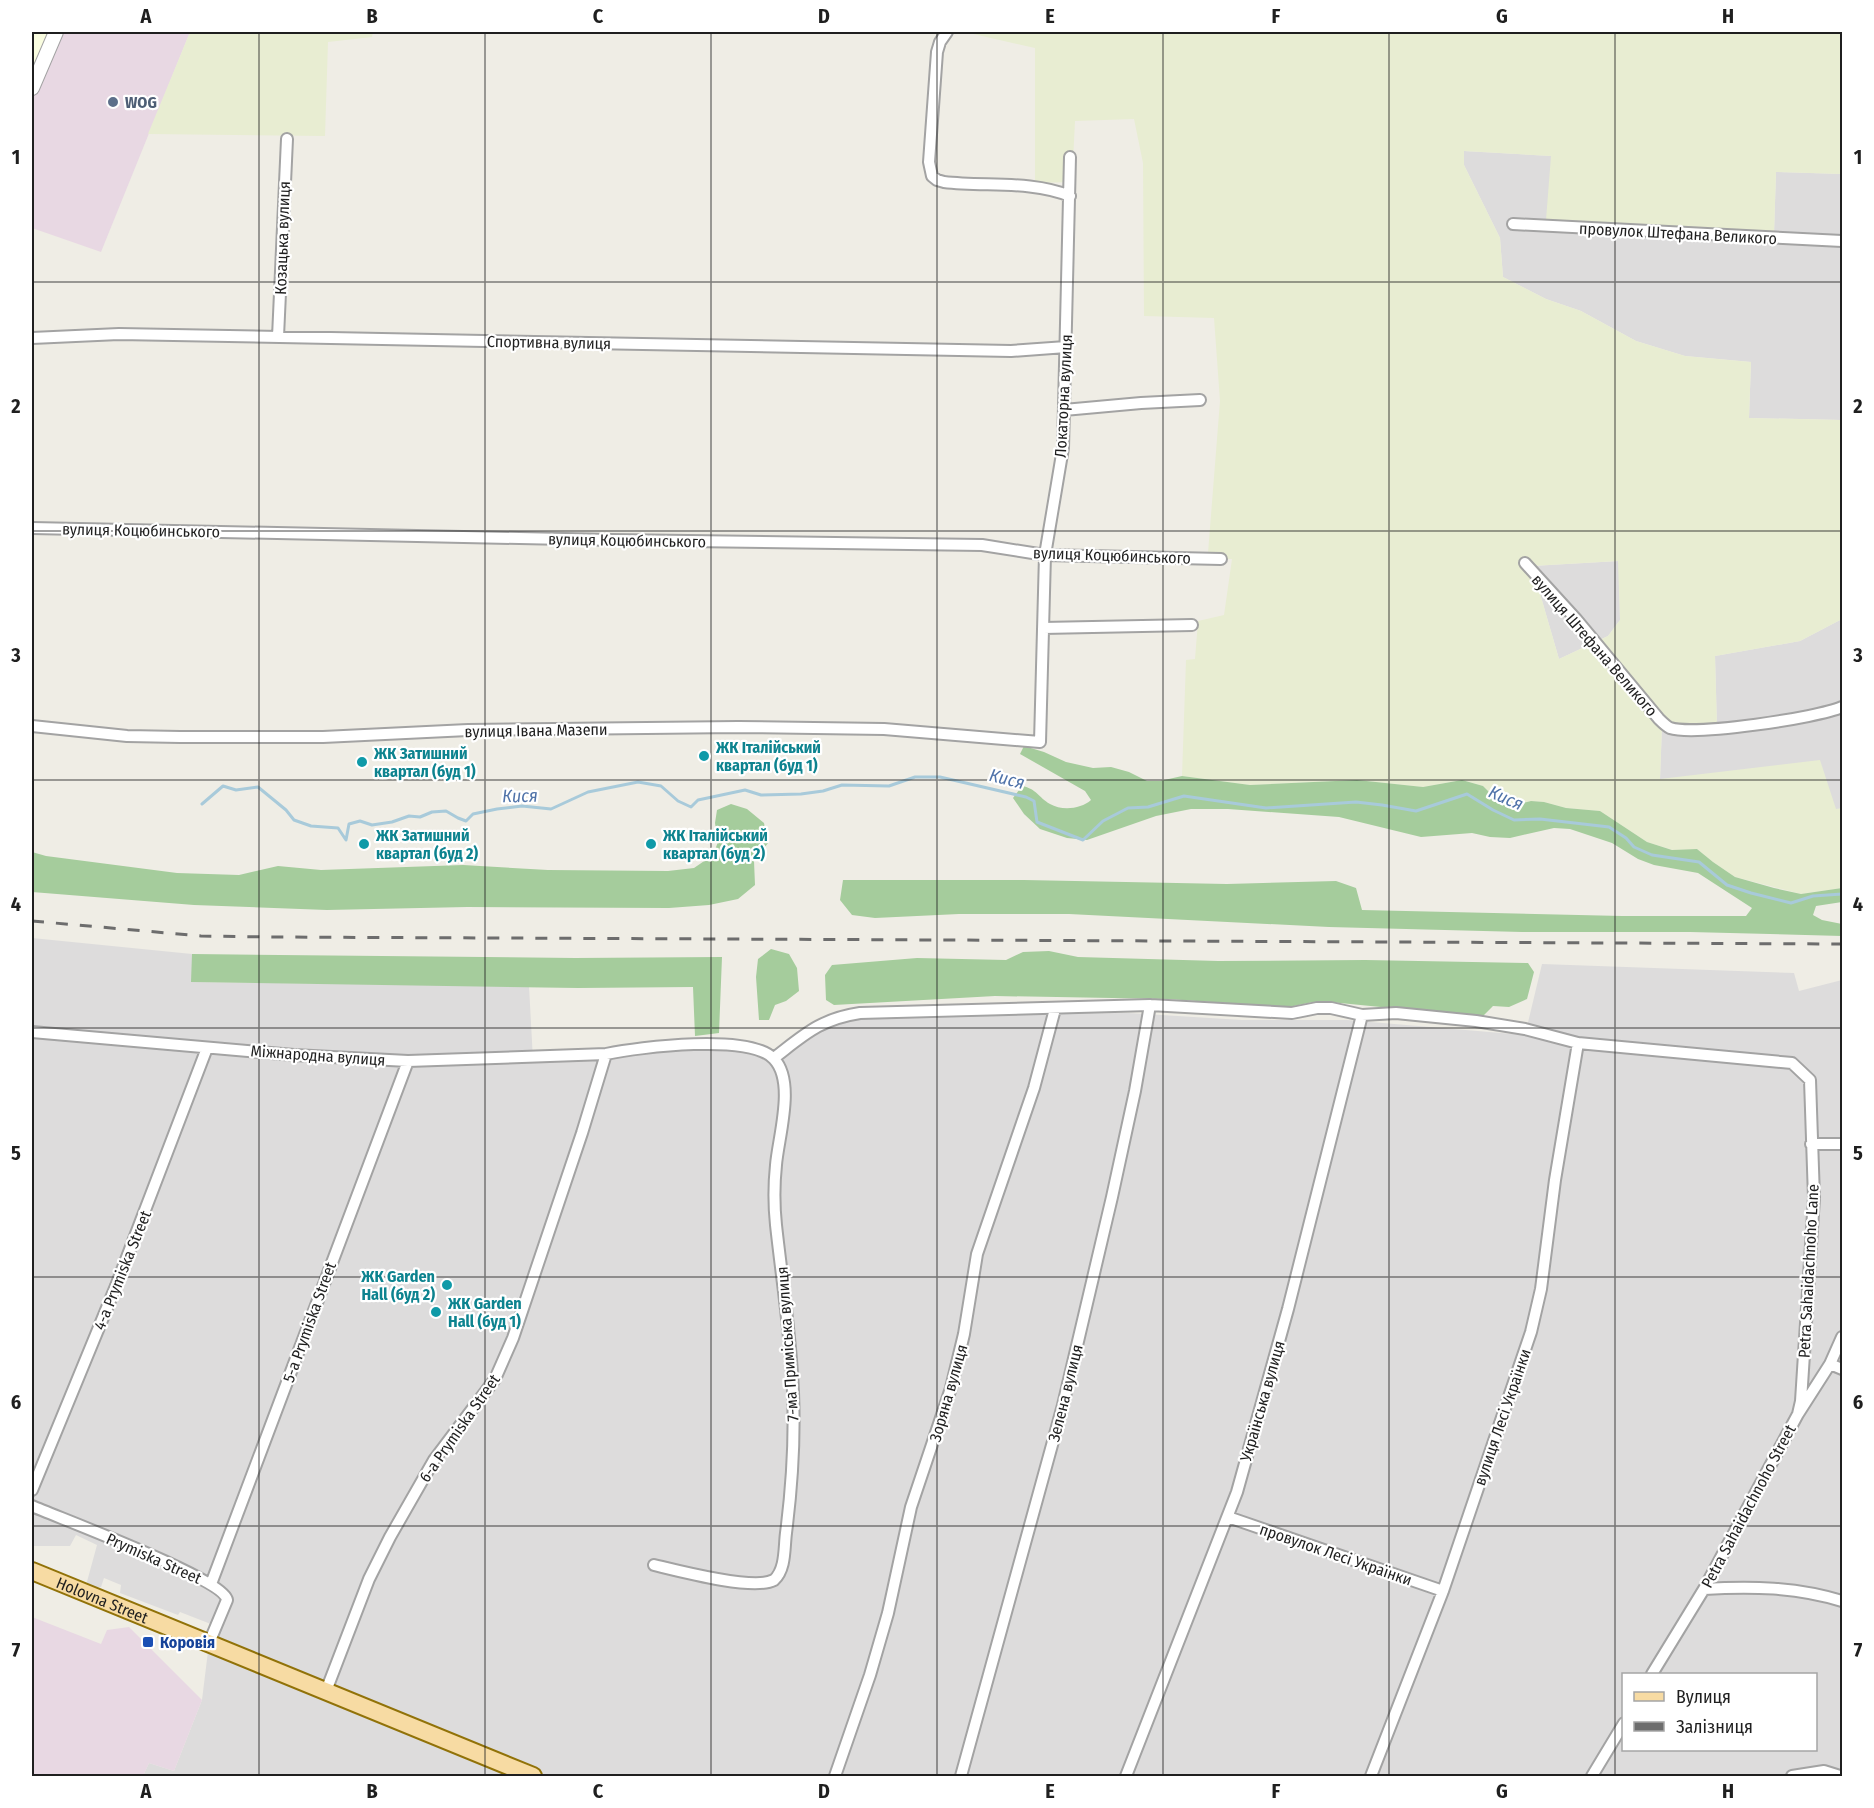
<svg xmlns="http://www.w3.org/2000/svg" width="1874" height="1808" font-family="'Fira Sans Condensed',sans-serif">
	<style>
		.residential { fill: #dddcdc; fill-rule: evenodd }
		.industrial { fill: #e8d8e3 }
		.education { fill: #fafde0 }
		.farmland { fill: #e8edd2; fill-rule: evenodd }
		.forest { fill: #a5cc9c }
		.lines { fill: none; stroke-linecap: round; stroke-linejoin: round }
		.stream { stroke: #a8cada; stroke-width: 3 }
		.minor-casing { stroke: #a3a3a3; stroke-width: 14 }
		.tertiary-casing { stroke: #a3a3a3; stroke-width: 16 }
		.primary-casing { stroke: #917208; stroke-width: 20 }
		.minor { stroke: #fff; stroke-width: 10 }
		.tertiary { stroke: #fff; stroke-width: 14 }
		.primary { stroke: #f7dba3; stroke-width: 16 }
		.rail { stroke: #6d6d6d; stroke-width: 3; stroke-dasharray: 12 12; stroke-linecap: butt }
		.grid { fill: none; stroke: #1f1f1f; stroke-width: 1.5; stroke-opacity: 0.55 }
		.service-dot { fill: #5c6f8a; stroke: #fff; stroke-width: 2 }
		.culture-dot { fill: #0f9aa8; stroke: #fff; stroke-width: 2 }
		.transit-dot { fill: #1a4fb4; stroke: #fff; stroke-width: 2 }
		.labels { text-anchor: middle; stroke-width: 4.5; stroke-linejoin: round; paint-order: stroke }
		.service-label { font-size: 16px; font-weight: bold; fill: #4e5e75; stroke: #fff; text-anchor: start }
		.street-label { font-size: 16px; fill: #1f1f1f; stroke: #fff }
		.culture-label { font-size: 16px; font-weight: bold; fill: #0d838f; stroke: #fff; text-anchor: start }
		.transit-label { font-size: 16px; font-weight: bold; fill: #164399; stroke: #fff; text-anchor: start }
		.water-label { font-size: 18px; font-style: italic; fill: #5073a9; stroke: #fff }
		.neatline { fill: none; stroke: #1f1f1f; stroke-width: 2 }
		.grid-label { font-size: 20px; text-anchor: middle; font-weight: bold; fill: #1f1f1f }
	</style>
	<rect width="100%" height="100%" fill="#efede5"/>
	<path class="residential" d="M1464,151L1552,156L1547,220L1774,234L1776,172L1842,174V420L1749,418L1751,362L1685,356L1636,341L1581,311L1546,299L1503,277L1500,238L1464,165Z
		M1619,561L1620,620L1608,636L1559,659L1532,566Z
		M1842,619V808L1836,810L1660,780L1662,725L1717,728L1715,656L1800,641Z
		M32,938L192,954V982L529,986L533,1060L610,1058L685,1048L790,1053L793,1044L822,1026L853,1016L922,1014L1129,1013L1242,1020H1347L1525,1035L1542,964L1794,973L1799,991L1842,980V1776H143L149,1763L174,1771L202,1700L209,1643L216,1626L180,1612L178,1615L120,1593L121,1585L104,1578L101,1587L85,1589L97,1545L76,1535L70,1546H32ZM1624,1674H1816V1750H1624Z"/>
	<path class="industrial" d="M32,32H190L101,252L32,228Z
		M32,1617L101,1644L107,1630L129,1627L202,1700L174,1771L149,1763L143,1776H32Z"/>
	<path class="education" d="M32,32H53L32,79Z"/>
	<path class="farmland" d="M190,32H373L372,37L328,42L325,136L148,134Z
		M970,32H1842V174L1776,172L1774,234L1546,220L1551,156L1464,151V165L1500,238L1503,277L1546,299L1581,311L1636,341L1685,356L1751,362L1749,418L1842,420V619L1800,641L1715,656L1717,728L1662,725L1660,779L1820,760L1836,809L1842,808V888L1801,894L1735,877L1713,862L1697,849L1673,850L1647,842L1600,811L1566,808L1544,802L1531,801L1514,805L1500,803L1483,786L1462,780L1423,787L1357,780L1250,785L1182,776L1186,660L1195,659L1198,621L1224,615L1232,559H1221L1208,553L1220,401L1214,318L1144,316L1143,163L1134,119L1075,121L1072,182L1035,183V48L969,33ZM1618,561L1620,620L1608,636L1559,659L1532,566Z"/>
	<path class="forest" d="M1024,746L1044,752L1066,762L1093,768L1111,767L1129,772L1147,781H1160L1182,776L1250,785L1357,780L1423,787L1462,780L1483,786L1500,803L1514,805L1531,801L1544,802L1566,808L1600,811L1647,842L1672,850L1697,849L1713,862L1735,877L1774,888L1801,894L1842,888V902L1816,906L1813,915L1822,920L1842,924V936L1690,932H1522L1329,927L1069,914H959L875,918L852,915L840,900L843,880H1024L1227,884L1336,881L1356,888L1362,910L1622,916H1746L1752,908L1698,873L1654,865L1638,859L1612,843L1570,829L1554,828L1510,838L1490,837L1472,833L1421,837L1339,817L1228,809H1191L1156,816L1087,840L1067,838L1040,829L1024,814L1013,798L1022,786C1037,789 1038,797 1050,804C1062,811 1081,809 1091,800L1085,791L1020,754Z
		M731,804L747,809L764,823L768,843L754,861L755,885L738,899L709,905L669,908L467,907L327,910L194,905L32,892V852L46,856L177,873L239,875L278,866L321,870L463,865L548,870L668,871L694,868L713,855L718,842L715,823L717,810Z
		M771,949L789,954L797,968L799,991L786,1001L775,1005L769,1020H759L756,977L758,959Z
		M1049,951L1078,957L1218,961L1365,960L1528,963L1534,972L1527,999L1509,1007L1493,1006L1482,1017L1330,1002H1313L1289,1007L1167,999L995,996L834,1005L826,1000L825,975L832,965L917,958L1006,960L1023,952Z
		M192,954L575,958L722,957L719,1033L695,1036L693,987L578,988L191,982Z"/>
	<g class="lines">
		<path class="stream" d="M202,804L223,786L236,790L258,787L286,810L294,820L311,826L338,828L346,840L349,824L360,821L372,825L392,822L409,816L420,817L432,812L446,811L458,818L466,821L473,814L497,809L522,806L551,809L588,792L638,782L661,786L678,801L691,807L698,800L745,790L761,795L801,794L823,791L842,785L889,786L915,777H940L1026,797L1034,801L1037,822L1083,840L1103,821L1128,808L1148,807L1184,796L1266,808L1356,802L1382,805L1416,811L1467,794L1493,810L1514,820L1540,819L1609,827L1626,838L1634,847L1652,855L1699,862L1727,885L1751,893L1791,903L1813,896L1842,894"/>
		<g class="minor-casing">
			<path id="minor" d="M947,32L940,42L937,52L929,162L932,176L937,180L944,182C985,187 1031,180 1070,196
				M1513,224L1842,241
				M278,337L287,139
				M32,338L119,334L1011,351L1066,347
				M1064,410L1141,403L1200,400
				M32,528L612,540L982,545L1045,555L1221,559
				M1525,563L1576,619L1659,719C1662,722 1666,726 1670,728C1695,736 1817,718 1842,707
				M1043,628L1192,625
				M32,726L127,736L180,737H323L468,730L738,727L884,729L1040,742L1045,555L1063,448L1070,157
				M32,1032L294,1055L408,1061L606,1054C640,1047 750,1033 774,1059C796,1082 778,1138 776,1165C774,1184 774,1206 776,1225C782,1280 791,1336 793,1392C795,1439 792,1486 786,1533C784,1548 786,1569 774,1580C754,1591 679,1571 654,1565
				M774,1058C804,1035 820,1019 860,1013L1150,1005L1292,1013L1317,1008H1331L1362,1015L1396,1013L1476,1021L1525,1029L1578,1043L1792,1063L1810,1080L1814,1198L1801,1401L1798,1414
				M1811,1144H1842
				M1830,1364L1842,1369
				M32,1490L116,1286L207,1048
				M32,1506C59,1518 224,1579 227,1600L209,1643
				M1228,1517L1443,1591
				M211,1584L408,1061
				M1704,1589C1751,1586 1797,1587 1842,1601
				M1652,1674L1704,1589L1798,1414L1830,1364L1842,1337
				M326,1691L369,1579L390,1537L434,1460L495,1379L513,1338L582,1133L606,1054
				M835,1776L870,1675L888,1613L911,1507L951,1388L964,1334L977,1254L1034,1088L1055,1009
				M961,1776L1063,1405L1112,1197L1135,1091L1150,1005
				M1126,1776L1237,1492L1288,1309L1362,1015
				M1371,1776L1443,1591L1531,1332L1541,1289L1555,1180L1578,1043
				M1592,1776L1624,1723
				M1792,1776L1824,1771L1840,1776"/>
		</g>
		<g class="tertiary-casing">
			<path id="tertiary" d="M32,88L56,32"/>
		</g>
		<g class="primary-casing">
			<g id="primary">
				<path id="s1" d="M32,1571L533,1776"/>
			</g>
		</g>
		<use href="#minor" class="minor"/>
		<use href="#tertiary" class="tertiary"/>
		<use href="#primary" class="primary"/>
		<path class="rail" d="M32,921L201,936L271,937L1842,944"/>
	</g>
	<path class="grid" d="M259,32V1776M485,32V1776M711,32V1776M937,32V1776M1163,32V1776M1389,32V1776M1615,32V1776M32,282H1842M32,531H1842M32,780H1842M32,1028H1842M32,1277H1842M32,1526H1842"/>
	<circle class="service-dot" cx="113" cy="102" r="6"/>
	<g class="culture-dot">
		<circle cx="704" cy="756" r="6"/>
		<circle cx="362" cy="762" r="6"/>
		<circle cx="364" cy="844" r="6"/>
		<circle cx="651" cy="844" r="6"/>
		<circle cx="447" cy="1285" r="6"/>
		<circle cx="436" cy="1312" r="6"/>
	</g>
	<rect class="transit-dot" x="142" y="1636" width="12" height="12" rx="3"/>
	<g class="labels">
		<g class="service-label">
			<text x="125" y="108">WOG</text>
		</g>
		<g class="street-label">
			<text transform="translate(1678 233) rotate(3)" y="6">провулок Штефана Великого</text>
			<text transform="translate(282 238) rotate(-88)" y="6">Козацька вулиця</text>
			<text transform="translate(549 342) rotate(1)" y="6">Спортивна вулиця</text>
			<text transform="translate(1063 396) rotate(-87)" y="6">Локаторна вулиця</text>
			<text transform="translate(141 530) rotate(1)" y="6">вулиця Коцюбинського</text>
			<text transform="translate(627 540) rotate(1)" y="6">вулиця Коцюбинського</text>
			<text transform="translate(1112 555) rotate(2)" y="6">вулиця Коцюбинського</text>
			<text transform="translate(1595 645) rotate(49)" y="6">вулиця Штефана Великого</text>
			<text transform="translate(536 730) rotate(-1)" y="6">вулиця Івана Мазепи</text>
			<text transform="translate(318 1055) rotate(4)" y="6">Міжнародна вулиця</text>
			<text transform="translate(122 1270) rotate(-68)" y="6">4-a Prymiska Street</text>
			<text transform="translate(1808 1271) rotate(-87)" y="6">Petra Sahaidachnoho Lane</text>
			<text transform="translate(309 1322) rotate(-70)" y="6">5-a Prymiska Street</text>
			<text transform="translate(787 1344) rotate(-94)" y="6">7-ма Приміська вулиця</text>
			<text transform="translate(948 1393) rotate(-74)" y="6">Зоряна вулиця</text>
			<text transform="translate(1065 1393) rotate(-76)" y="6">Зелена вулиця</text>
			<text transform="translate(1262 1401) rotate(-74)" y="6">Українська вулиця</text>
			<text transform="translate(1502 1417) rotate(-71)" y="6">вулиця Лесі Українки</text>
			<text transform="translate(459 1428) rotate(-55)" y="6">6-a Prymiska Street</text>
			<text transform="translate(1748 1506) rotate(-62)" y="6">Petra Sahaidachnoho Street</text>
			<text transform="translate(1336 1554) rotate(19)" y="6">провулок Лесі Українки</text>
			<text transform="translate(154 1558) rotate(24)" y="6">Prymiska Street</text>
			<text dy="6" stroke="none"><textPath href="#s1" startOffset="76">Holovna Street</textPath></text>
		</g>
		<g class="culture-label">
			<text x="716" y="753">ЖК Італійський<tspan x="716" dy="18">квартал (буд 1)</tspan></text>
			<text x="374" y="759">ЖК Затишний<tspan x="374" dy="18">квартал (буд 1)</tspan></text>
			<text x="376" y="841">ЖК Затишний<tspan x="376" dy="18">квартал (буд 2)</tspan></text>
			<text x="663" y="841">ЖК Італійський<tspan x="663" dy="18">квартал (буд 2)</tspan></text>
			<text x="435" y="1282" text-anchor="end">ЖК Garden<tspan x="435" dy="18">Hall (буд 2)</tspan></text>
			<text x="448" y="1309">ЖК Garden<tspan x="448" dy="18">Hall (буд 1)</tspan></text>
		</g>
		<g class="transit-label">
			<text x="160" y="1648">Коровія</text>
		</g>
		<g class="water-label">
			<text transform="translate(1007 779) rotate(14)" y="6">Кися</text>
			<text transform="translate(520 796) rotate(-1)" y="6">Кися</text>
			<text transform="translate(1506 798) rotate(24)" y="6">Кися</text>
		</g>
	</g>
	<rect width="1874" height="1808" fill="none" stroke="#ffffff" stroke-width="66"/>
	<rect x="1622" y="1673" width="195" height="78" fill="#ffffff" stroke="#a5a5a5" stroke-width="1.5"/>
	<rect x="1634" y="1692" width="30" height="9" fill="#f7dba3" stroke="#a5a5a5" stroke-width="1.5"/>
	<text x="1676" y="1703" font-size="18" fill="#1f1f1f">Вулиця</text>
	<rect x="1634" y="1722" width="30" height="9" fill="#6d6d6d" stroke="#a5a5a5" stroke-width="1.5"/>
	<text x="1676" y="1733" font-size="18" fill="#1f1f1f">Залізниця</text>
	<rect x="33" y="33" width="1808" height="1742" class="neatline"/>
	<g class="grid-label">
		<text x="146" y="23">A</text>
		<text x="372" y="23">B</text>
		<text x="598" y="23">C</text>
		<text x="824" y="23">D</text>
		<text x="1050" y="23">E</text>
		<text x="1276" y="23">F</text>
		<text x="1502" y="23">G</text>
		<text x="1728" y="23">H</text>
		<text x="16" y="164">1</text>
		<text x="1858" y="164">1</text>
		<text x="16" y="413">2</text>
		<text x="1858" y="413">2</text>
		<text x="16" y="662">3</text>
		<text x="1858" y="662">3</text>
		<text x="16" y="911">4</text>
		<text x="1858" y="911">4</text>
		<text x="16" y="1160">5</text>
		<text x="1858" y="1160">5</text>
		<text x="16" y="1409">6</text>
		<text x="1858" y="1409">6</text>
		<text x="16" y="1657">7</text>
		<text x="1858" y="1657">7</text>
		<text x="146" y="1798">A</text>
		<text x="372" y="1798">B</text>
		<text x="598" y="1798">C</text>
		<text x="824" y="1798">D</text>
		<text x="1050" y="1798">E</text>
		<text x="1276" y="1798">F</text>
		<text x="1502" y="1798">G</text>
		<text x="1728" y="1798">H</text>
	</g>
</svg>
